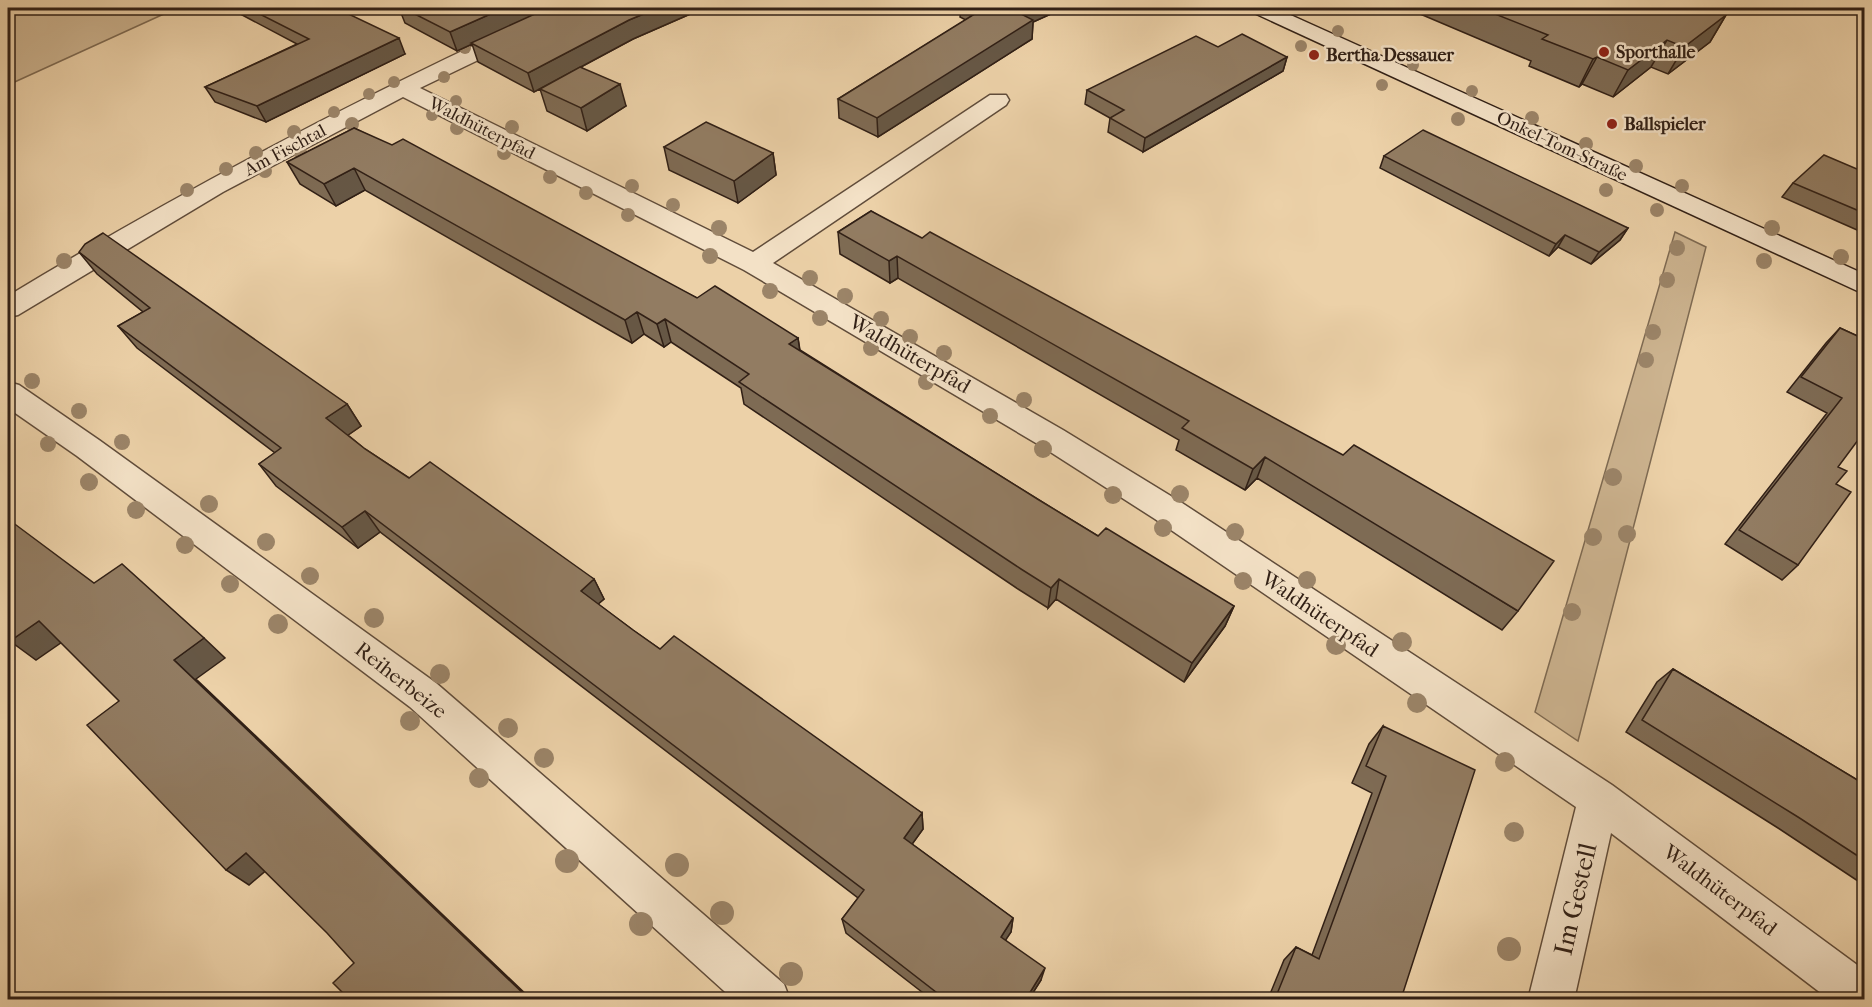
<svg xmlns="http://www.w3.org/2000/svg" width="1872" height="1007" font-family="'IM FELL French Canon',serif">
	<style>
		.green { fill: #ccb38f; stroke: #7e6a52; stroke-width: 1.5 }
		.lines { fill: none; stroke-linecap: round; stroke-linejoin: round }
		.street-casing { stroke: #604c3a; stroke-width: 3 }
		.secondary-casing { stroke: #312016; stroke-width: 3 }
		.street { fill: #f3e1c6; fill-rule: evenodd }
		.secondary { fill: #f3e1c6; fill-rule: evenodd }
		.tree { fill: #9b8468 }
		.wall { fill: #7e6b54; stroke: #312016; stroke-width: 1.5 }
		.shaded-wall { fill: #665745; stroke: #312016; stroke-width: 1.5 }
		.building { fill: #927c62; stroke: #312016; stroke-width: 1.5 }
		.poi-dot { fill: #8f2418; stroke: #f3e1c6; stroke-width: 2 }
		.labels { text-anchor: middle; stroke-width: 5; stroke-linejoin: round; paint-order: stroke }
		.far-poi-label { font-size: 18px; font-weight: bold; fill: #312016; stroke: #f3e1c6; text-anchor: start }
		.far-street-label { font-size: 18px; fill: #312016; stroke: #f3e1c6 }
		.street-label { font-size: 21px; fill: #312016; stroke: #f3e1c6 }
		.near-street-label { font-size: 26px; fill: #312016; stroke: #f3e1c6 }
	</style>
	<rect width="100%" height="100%" fill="#ecd1a8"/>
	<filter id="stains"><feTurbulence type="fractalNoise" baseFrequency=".00333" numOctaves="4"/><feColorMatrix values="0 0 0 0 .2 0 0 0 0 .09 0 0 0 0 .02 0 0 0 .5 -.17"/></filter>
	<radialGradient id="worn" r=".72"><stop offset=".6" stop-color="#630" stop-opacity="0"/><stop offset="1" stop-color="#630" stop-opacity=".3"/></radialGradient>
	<path class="green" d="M8,8H177L8,85Z
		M1675,232L1706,247L1578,741L1535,712Z"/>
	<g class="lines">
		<g class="street-casing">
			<path id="street" d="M555,8H581L578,12L420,88L753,252L990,95H1006L1009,100L1006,105L773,263L1063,430L1179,501L1612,785L1864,970V1000H1830L1611,833L1574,1000H1528L1576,807L1155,519L1041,446L744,270L403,97L223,192L18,315L8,317V296C185,189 367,93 555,8Z
				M8,382L19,385L99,440L436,683L784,984L790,1000H734L410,707L77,456L8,408Z"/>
		</g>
		<g class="secondary-casing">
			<path id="secondary" d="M1249,8H1275L1864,274V294L1252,12Z"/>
		</g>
		<use href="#street" class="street"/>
		<use href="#secondary" class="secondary"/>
	</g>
	<g class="tree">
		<circle cx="1338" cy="31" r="6"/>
		<circle cx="1301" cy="46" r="6"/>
		<circle cx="465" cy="48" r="6"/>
		<circle cx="1413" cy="65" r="6"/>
		<circle cx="444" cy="77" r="6"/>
		<circle cx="394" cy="82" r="6"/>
		<circle cx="1382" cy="85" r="6"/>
		<circle cx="1472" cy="91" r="6"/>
		<circle cx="369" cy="94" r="6"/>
		<circle cx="456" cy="101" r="6"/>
		<circle cx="334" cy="112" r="6"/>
		<circle cx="432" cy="115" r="6"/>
		<circle cx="1532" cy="118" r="7"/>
		<circle cx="1458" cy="119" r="7"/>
		<circle cx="352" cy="124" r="7"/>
		<circle cx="512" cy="127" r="7"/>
		<circle cx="457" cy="128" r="7"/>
		<circle cx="294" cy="132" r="7"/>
		<circle cx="1586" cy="144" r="7"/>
		<circle cx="300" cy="152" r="7"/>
		<circle cx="256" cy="153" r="7"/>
		<circle cx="504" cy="153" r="7"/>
		<circle cx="1636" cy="166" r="7"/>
		<circle cx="226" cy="169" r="7"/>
		<circle cx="265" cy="171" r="7"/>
		<circle cx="550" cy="177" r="7"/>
		<circle cx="632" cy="186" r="7"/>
		<circle cx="1682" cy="186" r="7"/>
		<circle cx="187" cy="190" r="7"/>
		<circle cx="1606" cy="190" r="7"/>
		<circle cx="586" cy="193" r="7"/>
		<circle cx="673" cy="205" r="7"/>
		<circle cx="1657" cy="210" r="7"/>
		<circle cx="628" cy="215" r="7"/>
		<circle cx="719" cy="228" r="8"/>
		<circle cx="1772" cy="228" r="8"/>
		<circle cx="1677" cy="248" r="8"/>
		<circle cx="710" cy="256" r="8"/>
		<circle cx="1841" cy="257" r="8"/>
		<circle cx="64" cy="261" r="8"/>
		<circle cx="1764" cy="261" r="8"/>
		<circle cx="810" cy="278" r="8"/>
		<circle cx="1667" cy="280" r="8"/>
		<circle cx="770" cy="291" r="8"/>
		<circle cx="845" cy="296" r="8"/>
		<circle cx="820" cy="318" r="8"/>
		<circle cx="881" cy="319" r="8"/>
		<circle cx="1653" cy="332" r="8"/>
		<circle cx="910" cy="337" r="8"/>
		<circle cx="871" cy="348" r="8"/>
		<circle cx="944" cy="353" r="8"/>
		<circle cx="1646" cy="360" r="8"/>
		<circle cx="32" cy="381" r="8"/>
		<circle cx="926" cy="382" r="8"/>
		<circle cx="1024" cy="400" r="8"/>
		<circle cx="79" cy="411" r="8"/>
		<circle cx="990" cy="416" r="8"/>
		<circle cx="122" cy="442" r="8"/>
		<circle cx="48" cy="444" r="8"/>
		<circle cx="1043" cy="449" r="9"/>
		<circle cx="1613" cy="477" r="9"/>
		<circle cx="89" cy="482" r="9"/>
		<circle cx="1180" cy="494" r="9"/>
		<circle cx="1113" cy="495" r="9"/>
		<circle cx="209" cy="504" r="9"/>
		<circle cx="136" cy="510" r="9"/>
		<circle cx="1163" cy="528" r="9"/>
		<circle cx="1235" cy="532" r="9"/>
		<circle cx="1627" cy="534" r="9"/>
		<circle cx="1593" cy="537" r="9"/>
		<circle cx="266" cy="542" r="9"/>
		<circle cx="185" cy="545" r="9"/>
		<circle cx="310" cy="576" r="9"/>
		<circle cx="1307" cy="580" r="9"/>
		<circle cx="1243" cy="581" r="9"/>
		<circle cx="230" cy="584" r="9"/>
		<circle cx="1572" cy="612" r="9"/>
		<circle cx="374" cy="618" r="10"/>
		<circle cx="278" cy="624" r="10"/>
		<circle cx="1402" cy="642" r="10"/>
		<circle cx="1336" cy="645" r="10"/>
		<circle cx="440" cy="674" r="10"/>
		<circle cx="1417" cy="703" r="10"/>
		<circle cx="410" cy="721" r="10"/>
		<circle cx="508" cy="728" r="10"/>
		<circle cx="544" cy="758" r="10"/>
		<circle cx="1505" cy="762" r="10"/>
		<circle cx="479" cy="778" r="10"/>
		<circle cx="1514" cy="832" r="10"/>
		<circle cx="567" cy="861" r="12"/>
		<circle cx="677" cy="865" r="12"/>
		<circle cx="722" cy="913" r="12"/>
		<circle cx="641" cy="924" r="12"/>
		<circle cx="1509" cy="949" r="12"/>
		<circle cx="791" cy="974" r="12"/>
	</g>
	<path class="wall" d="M229,8H336L405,54L266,122L215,102L205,87L297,44Z
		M399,8H704L633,39L581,67L626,106L587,131L547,111L540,89L544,87L534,92L478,62L472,44L457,51L405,23Z
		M961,8H1064L1033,22L1032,39L878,137L839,118L838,99L966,20L960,17Z
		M1406,8H1705L1726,15L1710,42L1668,74L1651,67L1613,97L1582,84L1579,87L1529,66L1531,61Z
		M1218,47L1287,57L1283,71L1143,152L1108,132L1110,118L1085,104L1087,90Z
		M354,128L697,298L798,338L800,350L1039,500L1098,536L1234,606L1225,626L1184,682L1056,599L1048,608L1018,589L744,404L741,388L671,342L664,347L644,334L632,343L365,190L336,206L300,184L287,162Z
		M664,147L773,153L776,175L738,203L669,170Z
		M1384,156L1628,228L1620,240L1591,264L1558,247L1549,256L1380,168Z
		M1864,172V233L1782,197L1793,183Z
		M871,211L1518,611L1502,630L1257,478L1245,490L1176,450L1179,440L898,278L890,283L840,254L838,232Z
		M79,252L347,404L361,426L348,435L365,449L409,478L594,579L604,599L598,604L633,630L660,649L922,813L923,829L912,844L1013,918L1011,932L1005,940L1041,980L1029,999H931L846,933L842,919L858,898L380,532L358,548L276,486L259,464L275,453L137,348L118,326L143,312L97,274Z
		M1840,328L1864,339L1838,467L1836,484L1798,565L1782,580L1725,544L1827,413L1787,392L1826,343Z
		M1673,669L1864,784V885L1778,828L1626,732L1657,682Z
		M1383,726L1401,999H1268L1284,960L1296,947L1312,955L1372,793L1352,783L1369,744Z"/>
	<path class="shaded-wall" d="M504,8H551L457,51L450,32Z
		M658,8H704L633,39L534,92L528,73L629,20Z
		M1027,8H1064L1033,22L1032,39L878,137L877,118L1017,12Z
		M1726,15L1710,42L1668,74L1684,47Z
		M399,38L405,54L266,122L257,106Z
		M1667,40L1651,67L1613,97L1628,70Z
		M1287,57L1283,71L1143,152L1145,138Z
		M1597,57L1582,84L1579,87L1593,59Z
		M620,84L626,106L587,131L581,108Z
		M773,153L776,175L738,203L734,181Z
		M354,168L365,190L336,206L324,184Z
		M1628,228L1620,240L1591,264L1599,252Z
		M1565,235L1558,247L1549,256L1556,244Z
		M897,256L898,278L890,283L889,261Z
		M637,312L644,334L632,343L625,320Z
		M665,319L671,342L664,347L657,324Z
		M798,338L801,360L789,344Z
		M347,404L361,426L341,440L326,418Z
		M1265,457L1257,478L1245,490L1253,469Z
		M365,511L380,532L358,548L342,527Z
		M594,579L604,599L590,611L581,591Z
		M1059,579L1056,599L1048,608L1051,588Z
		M1234,606L1225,626L1184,682L1192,663Z
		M39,621L65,640L36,660L10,641Z
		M204,638L225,658L196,679L531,999H529L174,660Z
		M922,813L923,829L905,854L904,838Z
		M246,853L269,868L249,885L226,870Z
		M1013,918L1011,932L999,950L1001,937Z
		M1045,968L1041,980L1029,999H1026Z"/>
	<path class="building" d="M248,8H336L399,38L257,106L205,87L309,39Z
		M403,8H504L450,32Z
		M548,8H658L629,20L528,73L471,43Z
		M977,8H1027L1017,12L1033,20L877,118L838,99L981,10Z
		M1480,8H1705L1726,15L1684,47L1667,40L1628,70L1597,57L1593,59L1542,39L1548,35Z
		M1242,34L1287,57L1145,138L1110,118L1124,110L1087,90L1196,36L1218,47Z
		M580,67L620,84L581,108L540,89Z
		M706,122L773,153L734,181L664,147Z
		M354,128L392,145L403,139L697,298L715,286L798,338L789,344L1039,500L1098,536L1106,528L1234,606L1192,663L1059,579L1051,588L1021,569L739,382L749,374L665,319L657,324L637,312L625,320L354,168L324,184L287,162Z
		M1423,130L1628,228L1599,252L1565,235L1556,244L1384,156Z
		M1824,155L1864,172V213L1793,183Z
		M871,211L922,238L930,232L1343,455L1354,445L1554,561L1518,611L1265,457L1253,469L1182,428L1189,421L897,256L889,261L838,232Z
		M103,233L347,404L326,418L365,449L409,478L430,462L594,579L581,591L633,630L660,649L674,636L922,813L904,838L1013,918L1001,937L1045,968L1026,999H945L842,919L864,890L365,511L342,527L259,464L281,448L118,326L150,308L79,252L85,244Z
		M1840,328L1864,339V432L1838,467L1847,471L1836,484L1851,492L1798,565L1739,530L1842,398L1801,377Z
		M8,519L94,583L122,564L204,638L174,660L529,999H349L333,983L354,963L327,933L246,853L226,870L87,725L119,701L39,621L10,641L8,639Z
		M1673,669L1864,784V860L1798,817L1642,720Z
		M1383,726L1475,770L1401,999H1275L1296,947L1319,959L1386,776L1366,766Z"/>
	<g class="poi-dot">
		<circle cx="1604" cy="52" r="6"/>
		<circle cx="1314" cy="55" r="6"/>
		<circle cx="1612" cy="124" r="6"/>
	</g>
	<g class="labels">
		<g class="far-poi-label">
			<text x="1616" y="58">Sporthalle</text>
			<text x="1326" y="61">Bertha Dessauer</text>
			<text x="1624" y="130">Ballspieler</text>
		</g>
		<g class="far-street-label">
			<text transform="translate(482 128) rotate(27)" y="6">Waldhüterpfad</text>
			<text transform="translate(1562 146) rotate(25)" y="6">Onkel-Tom-Straße</text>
			<text transform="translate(285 150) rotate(-28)" y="6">Am Fischtal</text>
		</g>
		<g class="street-label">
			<text transform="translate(910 354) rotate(30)" y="7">Waldhüterpfad</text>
			<text transform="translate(1320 614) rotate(34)" y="7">Waldhüterpfad</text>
			<text transform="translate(401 680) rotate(38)" y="7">Reiherbeize</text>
			<text transform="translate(1720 890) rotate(37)" y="7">Waldhüterpfad</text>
		</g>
		<g class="near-street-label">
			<text transform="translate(1575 899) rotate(-77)" y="9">Im Gestell</text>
		</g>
	</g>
	<rect width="1872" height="1007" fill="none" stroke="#ecd1a8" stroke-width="30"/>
	<rect x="9" y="9" width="1854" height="989" fill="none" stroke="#312016" stroke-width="3"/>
	<rect x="15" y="15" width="1842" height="977" fill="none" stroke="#312016" stroke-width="1.5"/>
	<rect width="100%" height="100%" filter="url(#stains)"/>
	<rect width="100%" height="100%" fill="url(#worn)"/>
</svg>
